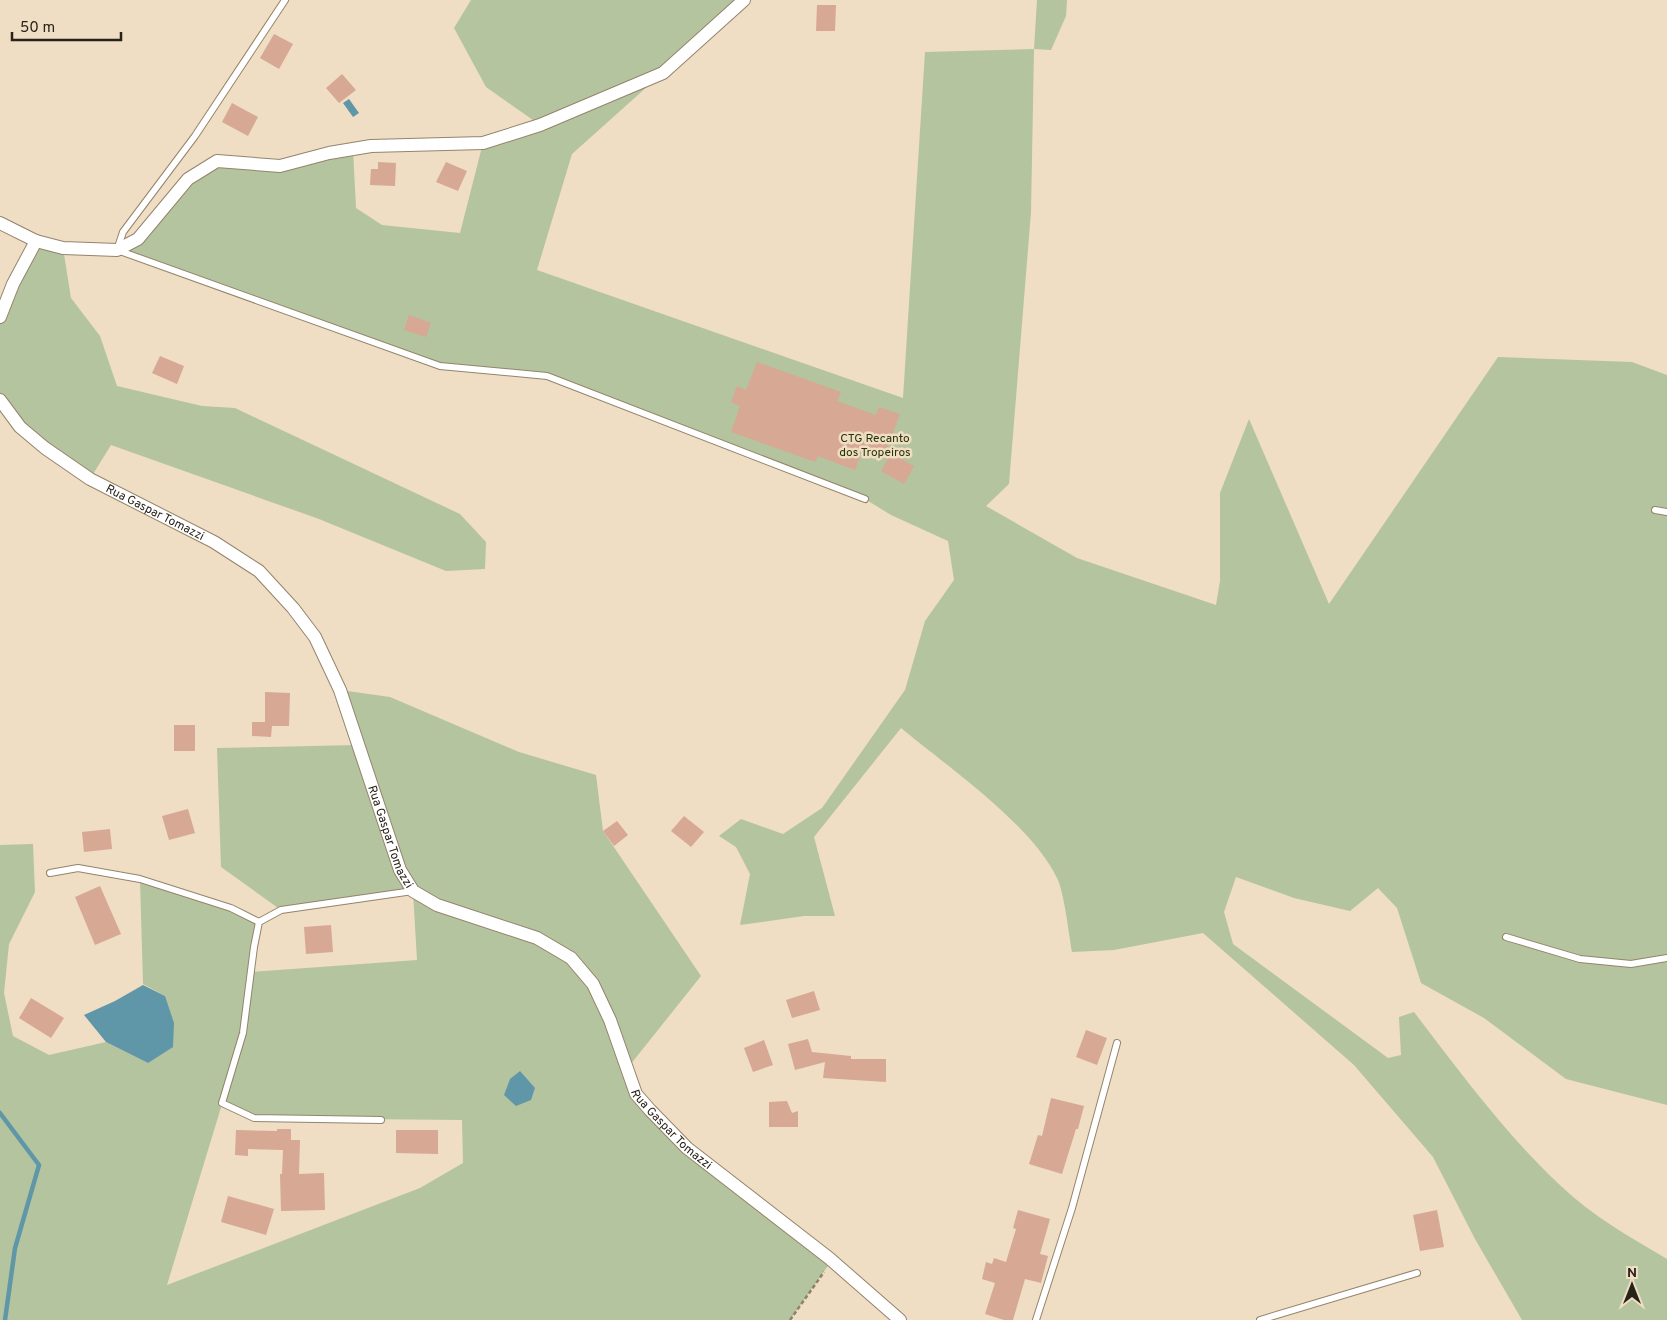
<svg xmlns="http://www.w3.org/2000/svg" width="1667" height="1320" font-family="Overpass,sans-serif">
	<style>
		.green { fill: #b4c49e; fill-rule: evenodd }
		.water { fill: #6097a8 }
		.lines { fill: none; stroke-linecap: round; stroke-linejoin: round }
		.stream { stroke: #6097a8; stroke-width: 4.5 }
		.building { fill: #d7a893 }
		.service-casing { stroke: #94846c; stroke-width: 8 }
		.minor-casing { stroke: #94846c; stroke-width: 14 }
		.path { stroke: #8d816f; stroke-width: 2.5; stroke-dasharray: 4 2.5; stroke-linecap: butt }
		.service { stroke: #fff; stroke-width: 6 }
		.minor { stroke: #fff; stroke-width: 12 }
		.labels { text-anchor: middle; stroke-width: 5; stroke-linejoin: round; paint-order: stroke }
		.park-label { font-size: 12px; fill: #253503; stroke: #efddc4 }
		.street-label { font-size: 12px; fill: #282218; stroke: #efddc4 }
	</style>
	<rect width="100%" height="100%" fill="#efddc4"/>
	<path class="green" d="M471,0H744L572,154L537,270L903,398L925,52L1034,49L1037,0H1067L1066,16L1051,50L1034,49L1031,212L1009,484L986,506L1077,558L1216,605L1220,581V493L1249,419L1329,604L1498,357L1632,362L1667,375V1105L1566,1079L1484,1018L1421,983L1397,908L1378,888L1350,911L1294,898L1236,877L1224,912L1233,944L1388,1058L1401,1055L1399,1017L1414,1012C1460,1072 1505,1134 1561,1186C1592,1216 1630,1237 1667,1259V1320H1522L1475,1239L1433,1157L1354,1065L1203,933L1114,950L1072,952C1069,935 1064,891 1057,878C1031,824 948,767 901,728L814,837L835,916H804L740,925L750,874L736,847L719,836L741,819L783,834L822,808L905,690L925,621L954,580L948,541L891,515L865,499L547,376L440,366L117,250L138,239L188,179L217,161L280,166L353,149L356,208L382,225L460,233L483,143L540,125L486,87L454,28Z
		M36,241L63,248L71,298L100,336L117,386L202,406L235,408L460,514L486,542L485,569L446,571L319,519L111,445L90,479L45,448L0,400V317Z
		M340,690L390,697L519,752L596,775L603,831L701,976L626,1070L650,1110L832,1260L790,1320H0V845L33,844L35,892L9,944L4,993L13,1036L49,1055L106,1042L148,1063L165,996L143,984L140,879L231,908L259,922L251,972L417,960L413,892L281,910L221,867L217,748L358,745ZM222,1104L254,1118L462,1120L463,1163L420,1188L167,1285Z"/>
	<path class="water" d="M349,99L359,113L353,117L343,103Z
		M143,985L165,996L174,1023L173,1047L148,1063L106,1042L84,1015L115,1001Z
		M520,1071L535,1088L531,1100L516,1106L504,1095L510,1079Z"/>
	<g class="lines">
		<path class="stream" d="M0,1113L39,1165L15,1248L5,1320"/>
	</g>
	<path class="building" d="M817,5H836L835,31H816Z
		M274,34L293,44L279,69L260,58Z
		M342,74L356,90L339,103L326,88Z
		M232,103L258,117L248,136L222,122Z
		M378,162L396,163L395,186L370,185L371,169H378Z
		M446,162L467,171L458,191L436,182Z
		M409,315L431,323L426,337L404,330Z
		M160,356L184,366L177,384L152,373Z
		M757,362L841,392L837,401L876,415L879,407L900,414L885,454L864,446L855,470L818,456L815,462L731,432L740,406L731,402L737,386L746,390Z
		M891,453L914,466L904,484L881,471Z
		M265,692L290,693L289,726H272L271,737L252,736V722H265Z
		M174,725H195V751H174Z
		M188,809L195,833L169,840L162,816Z
		M684,816L704,832L691,847L671,831Z
		M617,821L628,835L614,846L603,831Z
		M110,829L112,849L84,852L82,832Z
		M100,886L121,934L95,945L75,897Z
		M331,925L333,952L306,954L304,927Z
		M814,991L820,1010L792,1018L786,1000Z
		M31,998L64,1018L51,1038L19,1018Z
		M1086,1030L1107,1038L1097,1065L1076,1057Z
		M808,1039L812,1052L851,1056V1059H886V1082L823,1078L825,1062L795,1070L788,1044Z
		M764,1040L773,1065L753,1072L744,1048Z
		M1051,1098L1084,1106L1078,1129H1076L1062,1174L1029,1164L1038,1135L1042,1136Z
		M787,1101L792,1113L798,1111V1127H769V1102Z
		M277,1129H291V1140H300L299,1174L324,1173L325,1210L281,1211L280,1174H282L283,1150L248,1149V1156L235,1155L236,1130L277,1131Z
		M396,1130H438V1154L396,1153Z
		M228,1196L274,1209L266,1235L221,1222Z
		M1018,1210L1050,1219L1040,1254L1048,1256L1041,1283L1025,1279L1013,1320H1004L985,1314L995,1283L982,1279L986,1262L992,1264L994,1258L1006,1262L1016,1229L1013,1228Z
		M1437,1210L1444,1247L1420,1251L1413,1215Z"/>
	<g class="lines">
		<g class="service-casing">
			<path id="service" d="M285,0L195,136L123,232L117,250L440,366L547,376L865,499
				M1655,510L1667,512
				M50,873L78,868L140,879L231,908L259,922
				M1506,937L1580,959L1631,964L1667,958
				M381,1120L254,1118L222,1103L243,1033L254,947L259,922L281,910L413,891
				M1036,1320L1072,1208L1117,1043
				M1260,1320L1417,1273"/>
		</g>
		<g class="minor-casing">
			<g id="minor">
				<path d="M0,223L36,241L63,248L117,250L138,239L188,179L217,161L280,166L329,153L371,146L483,143L540,125L663,73L744,0"/>
				<path d="M0,317L13,284L36,241"/>
				<path id="s1" d="M0,400L20,427L45,448L90,479L214,542L259,571L293,608L315,637L340,690L400,870L413,891L437,905L537,938L571,958L593,984L610,1020L636,1094L650,1110L687,1148L829,1258L900,1320"/>
			</g>
		</g>
		<path class="path" d="M790,1320L824,1272"/>
		<use href="#service" class="service"/>
		<use href="#minor" class="minor"/>
	</g>
	<g class="labels">
		<g class="park-label">
			<text x="875" y="442">CTG Recanto<tspan x="875" dy="14">dos Tropeiros</tspan></text>
		</g>
		<g class="street-label">
			<text dy="4" stroke="none"><textPath href="#s1" startOffset="194">Rua Gaspar Tomazzi</textPath></text>
			<text dy="4" stroke="none"><textPath href="#s1" startOffset="614">Rua Gaspar Tomazzi</textPath></text>
			<text dy="4" stroke="none"><textPath href="#s1" startOffset="1048">Rua Gaspar Tomazzi</textPath></text>
		</g>
	</g>
	<g transform="translate(1632 1285)" stroke="#efddc4" stroke-width="4" paint-order="stroke">
	<path d="M0-4L9 19L0 12L-9 19Z" fill="#282218"/>
	<text y="-8" font-size="14" font-weight="bold" text-anchor="middle" fill="#282218">N</text>
	</g>
	<path d="M12 32v8h109v-8" fill="none" stroke="#282218" stroke-width="2.5"/>
	<text x="20" y="32" font-size="15" fill="#282218" stroke="#efddc4" stroke-width="4" paint-order="stroke">50 m</text>
</svg>
